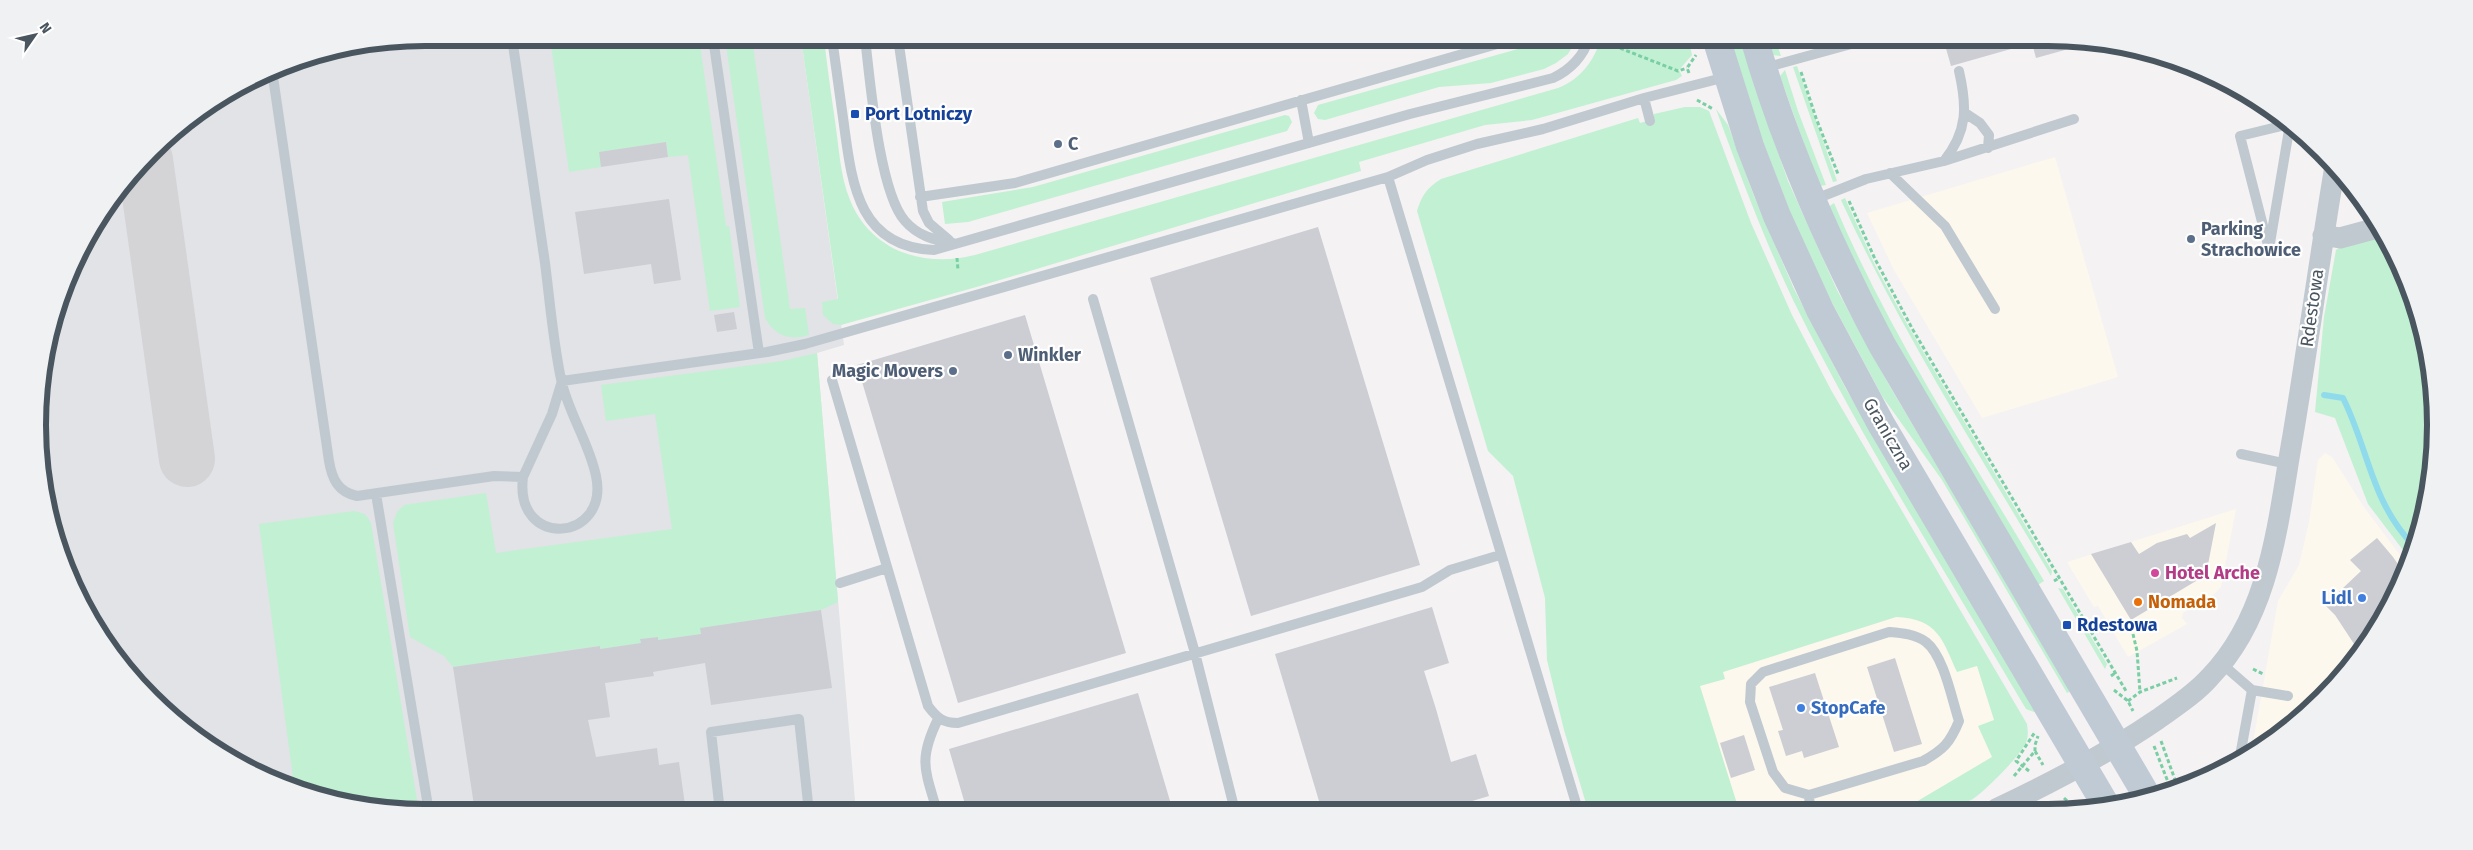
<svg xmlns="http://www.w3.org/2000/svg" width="2473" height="850" font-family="'Fira Sans',sans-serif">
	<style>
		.commercial { fill: #fdf8ed }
		.airport { fill: #e1e3e6 }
		.green { fill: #c2f0d3 }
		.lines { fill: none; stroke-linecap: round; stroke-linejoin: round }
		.stream { stroke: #8fdbec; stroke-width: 6 }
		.taxiway { stroke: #d4d4d7; stroke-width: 56 }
		.building { fill: #ccced4 }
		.path { stroke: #79cea3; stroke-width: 3; stroke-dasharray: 4 2.5; stroke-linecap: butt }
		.lane { stroke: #c0c9d0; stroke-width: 10 }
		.street { stroke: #c0c9d0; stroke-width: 21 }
		.secondary { stroke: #c0cad5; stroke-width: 28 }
		.transit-dot { fill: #1a4fb4; stroke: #fff; stroke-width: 2 }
		.service-dot { fill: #5c6f8a; stroke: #fff; stroke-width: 2 }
		.hotel-dot { fill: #d1479c; stroke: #fff; stroke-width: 2 }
		.shop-dot { fill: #3f7fe0; stroke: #fff; stroke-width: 2 }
		.food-dot { fill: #e8710a; stroke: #fff; stroke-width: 2 }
		.labels { text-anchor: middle; stroke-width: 4.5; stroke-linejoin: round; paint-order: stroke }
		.transit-label { font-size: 18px; font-weight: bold; fill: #164399; stroke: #fff; text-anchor: start }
		.service-label { font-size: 18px; font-weight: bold; fill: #4e5e75; stroke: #fff; text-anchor: start }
		.street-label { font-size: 18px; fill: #49555f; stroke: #fff }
		.hotel-label { font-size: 18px; font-weight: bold; fill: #b23c85; stroke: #fff; text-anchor: start }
		.shop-label { font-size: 18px; font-weight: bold; fill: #366cbe; stroke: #fff; text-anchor: end }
		.food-label { font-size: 18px; font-weight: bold; fill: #c56008; stroke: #fff; text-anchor: start }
		.rim { fill: none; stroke: #49555f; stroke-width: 6 }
	</style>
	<rect width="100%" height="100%" fill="#f4f2f2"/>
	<path class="commercial" d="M2055,157L2118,377L1982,418L1894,270L1867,213Z
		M2325,453L2332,457L2364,507L2406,563L2383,619L2304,716L2252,748L2278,601L2299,565L2309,522L2318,460Z
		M2236,509L2221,587L2211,597L2183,613L2182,618L2187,624L2128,657L2098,606L2094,607L2067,562Z
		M1940,603L2000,702L1997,754L1916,802L1860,810H1721L1683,685Z"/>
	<path class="airport" d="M425,38H801L844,345L817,353L856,812H425L325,799L209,747L151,699L103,641L51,525L38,451L41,375L78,253L118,189L169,134L277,67L350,45Z"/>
	<path class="green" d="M550,38H699L726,226H729L740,307L710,311L688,155L668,157L666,142L600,152L601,167L569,172Z
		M725,38H752L790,309L805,308L809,335C790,341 775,336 765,318Z
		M801,38H824C827,66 831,93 835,121C839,147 840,176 850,200C871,252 925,268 975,255L1558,88C1581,79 1594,61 1601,38H1688L1692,55L1679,70L1682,76L1676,80L1532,120L1485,125L1359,162L1361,171L980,286L841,325L833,324L823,315L822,302L838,299Z
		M1557,38H1577L1568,54L1556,63L1544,69L1491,83L1439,87L1325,120L1318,119L1314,113L1318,105Z
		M1730,38H1740L1757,93L1788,181L1837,290L1889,385L2071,691L2067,693L1942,480L1882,396L1829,297L1792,217L1759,131Z
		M1768,38H1775L1781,56L1773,55Z
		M1797,66L1837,181L1833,182L1793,67Z
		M1785,70L1798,111L1826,185L1819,186L1780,76Z
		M1685,107H1700L1709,111L1751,223L1792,315L1831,390L2027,724C2028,731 2029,739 2024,746C2014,762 1988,788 1973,799C1964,804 1953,807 1944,810H1860L1916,802L1992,757L1978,726L1994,720L1977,666L1957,672C1942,639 1938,619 1896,617L1723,672L1725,679L1700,686L1739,810H1588L1564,730L1547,660L1545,598L1513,476L1488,451L1417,211C1422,195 1427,188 1441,179L1638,118L1640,123L1654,119V114Z
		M1716,109L1728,125L1754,196L1794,289L1846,389L2036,711L2034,712L2026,709C1947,574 1863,442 1794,302C1764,239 1740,175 1716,109Z
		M1285,115L1289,116L1292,122L1287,131L968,222L945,224L942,202L1033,187Z
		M1845,198L1875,265L1907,324L2052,571L2051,576C1978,452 1901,331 1841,200Z
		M1834,203C1890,336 1971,457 2044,581L2038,585L1933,408L1876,307L1827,208Z
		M2385,235L2415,300L2432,374L2435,450L2422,525L2409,558L2368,504L2335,418L2315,412L2324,317L2336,250L2340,247Z
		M817,353L838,602L821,610L701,628V634L658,640L657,637L641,639V643L600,649L599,646L453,667L444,656L410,637L393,523L397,512L404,505L486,493L496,553L672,529L655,414L606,421L601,385L782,361Z
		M354,511L365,514L371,523L419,812L325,799L294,785L259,524Z
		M2058,588L2063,589L2107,664L2105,669Z"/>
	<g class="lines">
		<path class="stream" d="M2324,395L2343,398C2369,450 2371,502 2414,546"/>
		<path class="taxiway" d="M145,160L187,459"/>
	</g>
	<path class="building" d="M1943,38H2048L2090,43L2036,58L2032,43L1951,66Z
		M666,142L668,157L601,167L599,152Z
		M669,199L681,280L654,284L651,264L584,274L575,212Z
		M1318,227L1420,565L1251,616L1150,278Z
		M734,312L737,329L717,332L714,315Z
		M1025,315L1126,653L958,703L857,365Z
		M2216,523L2206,575L2131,620L2091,554L2131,542L2139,554L2157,543L2187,534L2190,538Z
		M2377,538L2393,557L2402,570V574L2383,619L2358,650L2335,615L2325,605L2361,571L2350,560Z
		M1432,607L1449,663L1424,671L1436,709L1451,762L1476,754L1489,796L1442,810L1322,811L1275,654Z
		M821,610L832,688L711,705L705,663L653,672L654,676L605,683L610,717L588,720L596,757L657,748L659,765L679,762L686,812H475L453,667L600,646V649L641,643L640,639L658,637V640L701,634L700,628Z
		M1895,658L1922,744L1894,752L1867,667Z
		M1815,673L1839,747L1804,758L1802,751L1786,756L1778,731L1783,730L1769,687Z
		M1138,693L1173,811H967L949,749Z
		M1744,735L1755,770L1731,778L1720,743Z"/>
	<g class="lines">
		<path class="path" d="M1602,41L1678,71L1687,68
			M1801,72L1816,118L1838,174
			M1689,73L1687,68L1696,55
			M1697,100L1713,109
			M1849,201L1875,259L1913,330L2126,691
			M957,258L958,270
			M2054,581L2059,578
			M2133,634L2137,651L2140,692
			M2253,669L2263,674
			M2111,676L2115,673
			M2114,690L2128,701L2133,711
			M2128,701L2140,692L2177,678
			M2161,741L2178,788
			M2154,746L2168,782
			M2035,751L2043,765
			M2029,771L2016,761L2035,732
			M2014,776L2035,751V745L2038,736
			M2064,798L2076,809
			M2056,803L2063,809"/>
		<path class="lane" d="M512,38C523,113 534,188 545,263C550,302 553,341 561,379C568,413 589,442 596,476C610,542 514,550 523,477L552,414L562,381
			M713,38L759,353
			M832,38C836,67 840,96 844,125C852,185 859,247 934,250L1410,114L1553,78C1570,70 1584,56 1589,38
			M865,38C870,79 879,192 905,221C918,236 934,240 953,243
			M898,38L923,211L929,223L949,240
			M1764,68L1873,38
			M272,70L329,461C332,479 338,492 357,496L494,476L523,477
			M1644,98L1650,121
			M1301,100L1309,143
			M1965,113L1980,123L1989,135L1988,148
			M2290,124L2269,249L2240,136L2290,124
			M1944,161C1968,131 1967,106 1959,71
			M1890,173L1945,226L1995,309
			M1388,177L1578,810
			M920,197L1015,183L1518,38
			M1813,200L1866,179L1944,161L2074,119
			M1093,299L1195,653L1235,811
			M832,380L928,706C937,718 943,723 958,723L1422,587L1450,570L1500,555
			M562,381L767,352L805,344L1388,177L1427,160L1477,144L1543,129L1644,98L1726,77
			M2241,454L2288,464
			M376,494L429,812
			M840,583L887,568
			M1889,632C1901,633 1915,634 1926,642C1944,656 1952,700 1959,721C1950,743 1943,750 1923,761L1809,795L1785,788L1773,772L1750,702L1751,684L1763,672Z
			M2222,664L2252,690L2288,696
			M2240,756L2252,690
			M1809,795L1810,810
			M937,811C925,770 918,760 938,719
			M720,812L711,732L799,719L809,812"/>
		<path class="street" d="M2323,235L2340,238L2381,227
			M1996,809C2051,783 2107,754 2158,719C2176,706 2195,694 2210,677C2272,613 2278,518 2293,435C2308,345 2320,255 2335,166"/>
		<path class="secondary" d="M1716,38L1750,146L1777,216L1820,310L1881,424L2107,807
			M1754,38C1785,146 1829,246 1882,345L2147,796"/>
	</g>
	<g class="transit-dot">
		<rect x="850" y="109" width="10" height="10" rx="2.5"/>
		<rect x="2062" y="620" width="10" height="10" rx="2.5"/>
	</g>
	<g class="service-dot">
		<circle cx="1058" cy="144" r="5"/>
		<circle cx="2191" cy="239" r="5"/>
		<circle cx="1008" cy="355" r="5"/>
		<circle cx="953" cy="371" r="5"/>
	</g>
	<circle class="hotel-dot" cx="2155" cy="573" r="5"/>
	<g class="shop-dot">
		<circle cx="2362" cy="598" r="5"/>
		<circle cx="1801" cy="708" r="5"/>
	</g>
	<circle class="food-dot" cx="2138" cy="602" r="5"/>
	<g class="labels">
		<g class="transit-label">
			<text x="865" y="120">Port Lotniczy</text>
			<text x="2077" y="631">Rdestowa</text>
		</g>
		<g class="service-label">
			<text x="1068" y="150">C</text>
			<text x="2201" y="235">Parking<tspan x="2201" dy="21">Strachowice</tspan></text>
			<text x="1018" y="361">Winkler</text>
			<text x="943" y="377" text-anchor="end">Magic Movers</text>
		</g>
		<g class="street-label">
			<text transform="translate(2312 308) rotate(-82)" y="6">Rdestowa</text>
			<text transform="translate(1888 434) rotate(60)" y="6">Graniczna</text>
		</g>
		<g class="hotel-label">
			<text x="2165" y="579">Hotel Arche</text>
		</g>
		<g class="shop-label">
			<text x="2352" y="604">Lidl</text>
			<text x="1811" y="714" text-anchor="start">StopCafe</text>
		</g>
		<g class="food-label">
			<text x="2148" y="608">Nomada</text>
		</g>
	</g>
	<path d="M0 0H2473V850H0ZM425 46H2048A379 379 0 0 1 2427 425V425A379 379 0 0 1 2048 804H425A379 379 0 0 1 46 425V425A379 379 0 0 1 425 46Z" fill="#f0f1f2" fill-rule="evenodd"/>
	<path class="rim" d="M425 46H2048A379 379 0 0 1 2427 425V425A379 379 0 0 1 2048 804H425A379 379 0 0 1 46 425V425A379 379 0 0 1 425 46Z"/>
	<g transform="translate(35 35) rotate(56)" stroke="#ffffff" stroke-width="4" paint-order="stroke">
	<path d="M0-4L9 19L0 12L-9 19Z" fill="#49555f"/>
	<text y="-8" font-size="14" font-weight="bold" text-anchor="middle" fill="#49555f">N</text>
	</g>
</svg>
